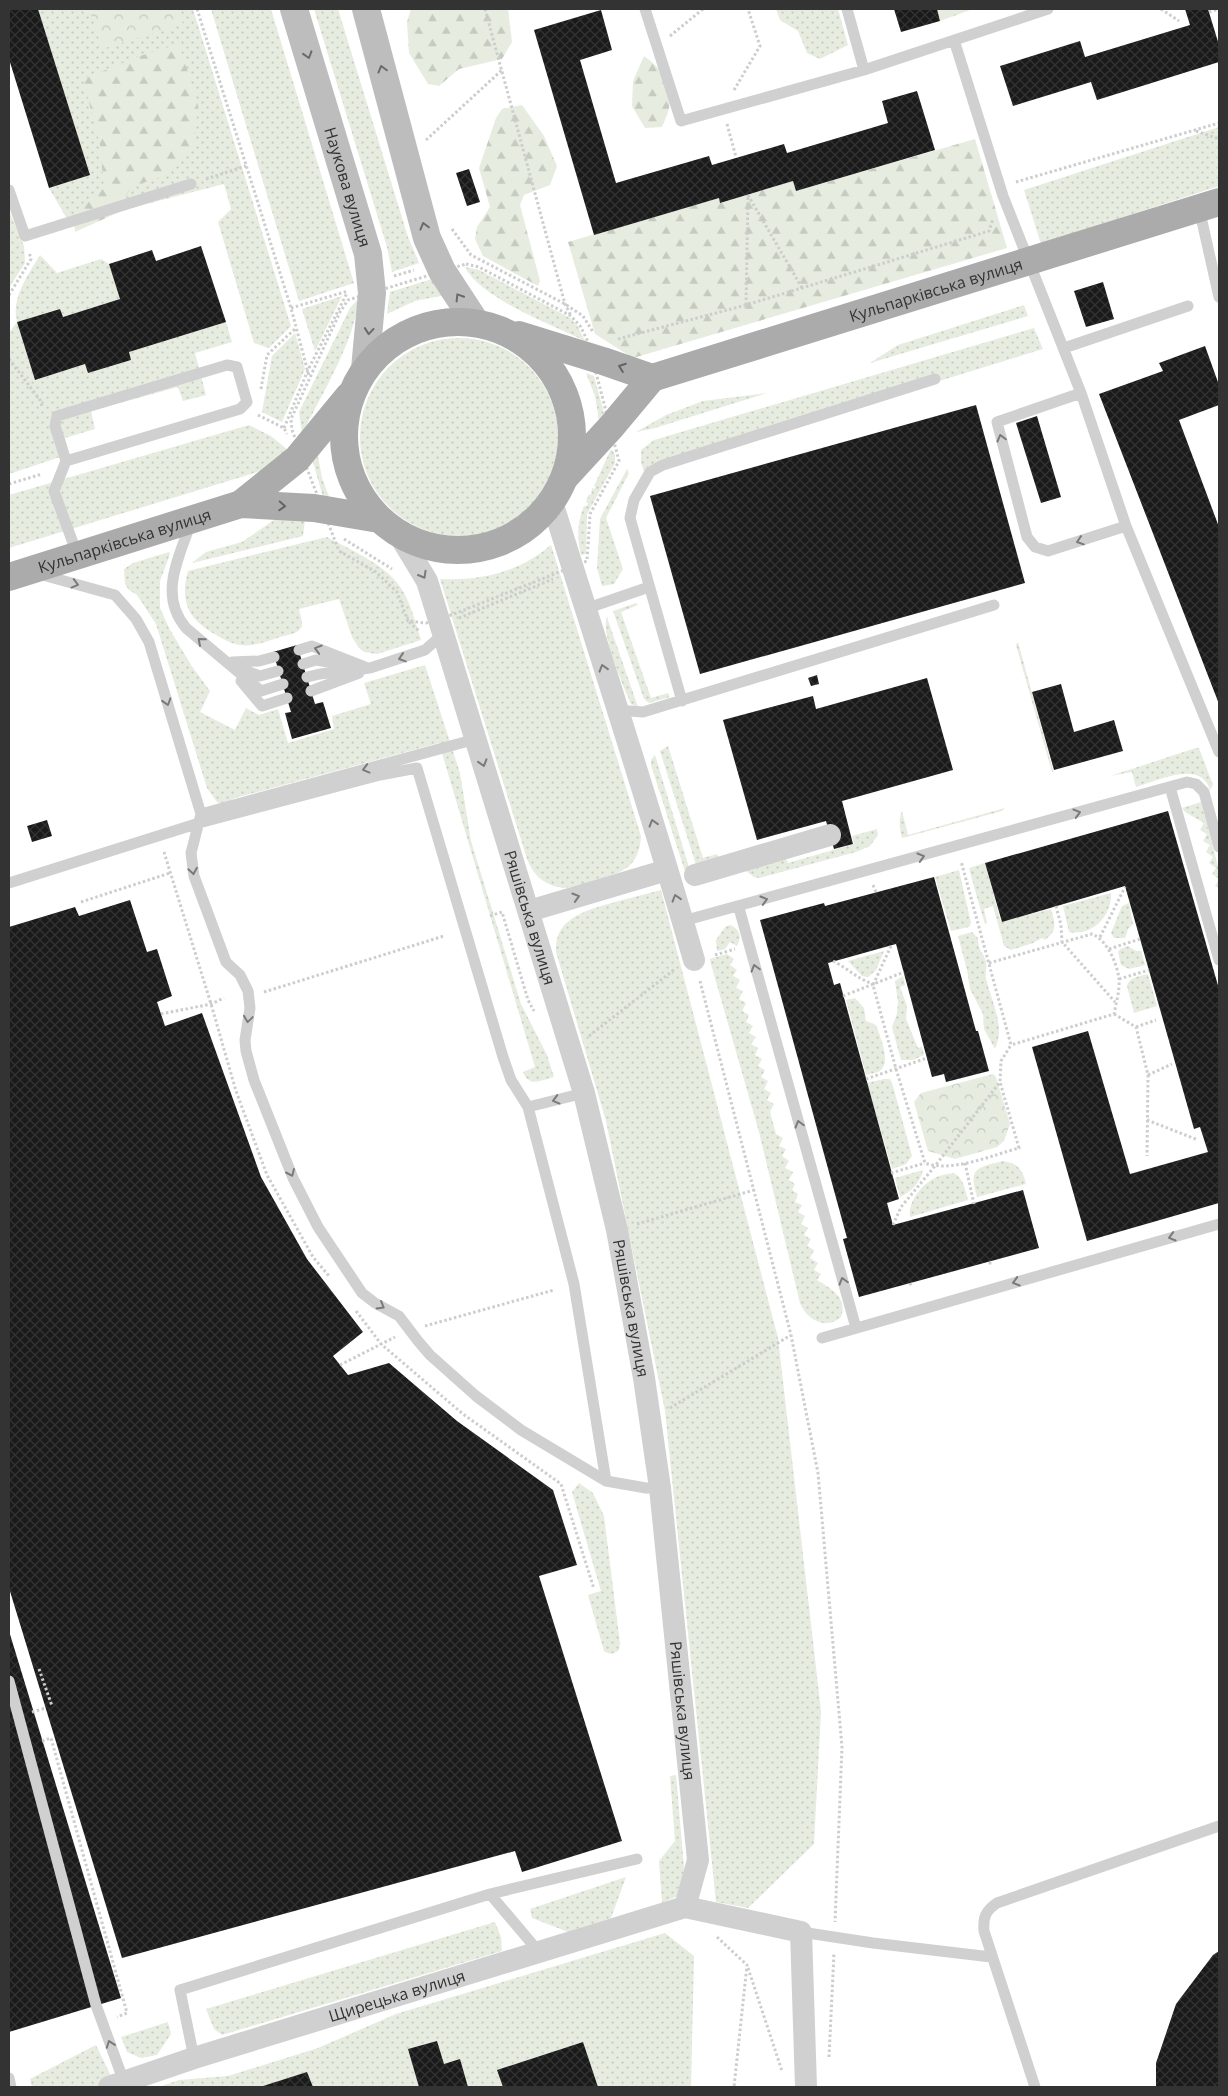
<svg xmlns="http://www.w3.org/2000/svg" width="1228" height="2096" font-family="'Open Sans',sans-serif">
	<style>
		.grass { fill: url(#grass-dots) }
		.forest { fill: url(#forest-firs) }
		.park { fill: url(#park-crowns) }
		.building { fill: url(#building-cross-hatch) }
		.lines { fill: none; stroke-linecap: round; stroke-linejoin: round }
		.path { stroke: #cdcdcd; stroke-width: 3; stroke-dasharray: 2.5 2.5; stroke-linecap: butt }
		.lane { stroke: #d0d0d0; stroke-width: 11 }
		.street { stroke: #d0d0d0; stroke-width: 22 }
		.secondary { stroke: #bdbdbd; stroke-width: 28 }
		.primary { stroke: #ababab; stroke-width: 28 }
		.oneway { stroke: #6a6a6a }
		.oneway2 { stroke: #636363 }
		.oneway3 { stroke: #7a7a7a }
		.labels { text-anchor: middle; stroke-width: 5; stroke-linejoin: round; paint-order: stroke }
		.street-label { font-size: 16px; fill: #333; stroke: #fff }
	</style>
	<defs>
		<pattern id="grass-dots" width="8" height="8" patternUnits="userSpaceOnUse" patternTransform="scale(1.25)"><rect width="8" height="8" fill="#e6ecdf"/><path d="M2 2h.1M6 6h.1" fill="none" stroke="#c6cbc0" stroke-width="1.8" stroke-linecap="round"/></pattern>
		<pattern id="forest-firs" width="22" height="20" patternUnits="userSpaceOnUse" patternTransform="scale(1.25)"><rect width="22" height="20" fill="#e6ecdf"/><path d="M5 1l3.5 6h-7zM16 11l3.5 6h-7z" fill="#c6cbc0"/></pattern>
		<pattern id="park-crowns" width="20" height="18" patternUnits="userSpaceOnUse" patternTransform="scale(1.25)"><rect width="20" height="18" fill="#e6ecdf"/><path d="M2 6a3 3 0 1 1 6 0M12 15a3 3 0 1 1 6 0" fill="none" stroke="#c6cbc0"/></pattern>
		<pattern id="building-cross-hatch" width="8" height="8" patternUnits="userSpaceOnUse" patternTransform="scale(1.25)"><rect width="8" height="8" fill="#1a1a1a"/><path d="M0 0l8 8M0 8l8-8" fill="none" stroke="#333"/></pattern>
	</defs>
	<rect width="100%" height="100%" fill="#fff"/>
	<path class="grass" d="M38,9H193L291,326L269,348L254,343L218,222L231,209L224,184L131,208L66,217L49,188L89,175Z
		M211,9H271L354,283L299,301Z
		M314,9H338L408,237L419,263L392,272L387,247Z
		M776,9H838L848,45L820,59L807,53L798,31L780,20Z
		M1219,127V186L1041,244L1024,190Z
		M9,211L24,246L25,263L9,288Z
		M40,255L57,273L101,259L109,264L120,299L63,317L59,309L17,322L35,380L85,364L88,373L131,360L129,352L226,322L232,342L195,353L206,395L183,401L178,387L91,411L95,429L65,438L69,454L9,474V333L17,322C11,298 28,275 40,255Z
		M465,267L479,270L570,318L577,325L585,341C553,325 481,299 465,267Z
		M432,279L446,295L415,301L387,314L390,292Z
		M342,296L315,351L302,309Z
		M357,300C359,334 318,401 302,434L299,412L350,308Z
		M1024,305L1028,316L870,363L898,345Z
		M1034,328L1043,349L644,472L641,462V450L654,440Z
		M295,333L305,369L282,422L262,412L272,356Z
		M360 437a99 99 0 1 1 198 0a99 99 0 1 1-198 0Z
		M586,373L594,376L604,413L599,420L595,396Z
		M767,393L655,428L636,432L666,415L703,401Z
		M249,425L271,436L289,451L262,470L251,474L9,548V495Z
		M611,449L615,454V463L587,514L586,554L581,555C577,538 577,522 584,506H587L588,503L586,502L589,494L591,495L592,488L594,489L596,487L594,486Z
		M318,456L322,478L330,499L323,497L313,462Z
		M627,469L629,473L606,518L623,569L614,584L602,586L597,568L600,519Z
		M305,519L303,536L192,563L206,552L242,542L274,520Z
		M327,537C352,551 390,566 404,593C412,607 416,625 421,640L377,654L364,652L359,648L352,637L339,599L299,609C300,615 304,623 301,628C297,634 287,635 280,637C271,640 261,644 251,645C239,647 228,642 218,636C190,621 179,604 188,571Z
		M551,545L641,836C639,867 624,872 598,879C586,883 575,887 563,888C544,885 534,876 527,859L440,579C482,581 519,572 551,545Z
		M169,552L170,554L160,581V608L169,628L191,665L210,691L200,712L235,730L246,708L259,715L278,709L288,743L334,729L332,716L371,704L364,683L425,665L460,773L471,841L521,1004L547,1055L554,1077C541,1080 529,1088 523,1072L535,1067L439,743L235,798L223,805L217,802L207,788L156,624L137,595L129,590L125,584L124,569L133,563Z
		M636,603L638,605L621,612L651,698L668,693L670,697L649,703L644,699L613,611Z
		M607,617L609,623L638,707L631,704C624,688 600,632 607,617Z
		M1018,642L1053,770L1054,771L1052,772L1016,645Z
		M668,746L703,858L717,854L720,861L697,868L660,751Z
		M1196,748H1199L1213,785L1210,790C1201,759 1157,781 1136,787L1132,772L1110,776Z
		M655,755L695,887L688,881L651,765V760Z
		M1201,802L1219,870V888L1215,886L1219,879L1212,874L1216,868L1209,863L1213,857L1206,852L1210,845L1203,841L1207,834L1200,830L1204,823L1185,812L1182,808Z
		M1005,808L1002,811L902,838C900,829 898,820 902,811L908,835Z
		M877,829L878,835L870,846L856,852L759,878L754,877L746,871L785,856L788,863L854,844L852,836Z
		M985,863L1001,922L1051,909C1055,923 1058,930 1045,940L1042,938L1033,943L1011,950L1004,946L993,906L984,909L987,923L985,924C979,904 974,887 969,868Z
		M959,870L971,923L969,927L951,931L935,877Z
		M661,890L778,1338L821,1711L814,1844L748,1908L716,1902L665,1411L606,1121L556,952C554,917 588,910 615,902C630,898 646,894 661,890Z
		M1111,893C1112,916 1093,936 1069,932L1063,906Z
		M1129,903L1133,924L1128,929L1125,938H1114L1111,933L1122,906Z
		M730,925C740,929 742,936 737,946L730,942L725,949L717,951L716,940L725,927Z
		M972,932L978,938C978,953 983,950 986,962C987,968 985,973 986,978C991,1002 1006,1025 995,1049L984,1029L983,1014L970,989L967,970L958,936Z
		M1128,946L1136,951H1141L1145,965L1129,969L1121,965L1118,952L1120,949Z
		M884,951L876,970L868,977L862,976L848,961Z
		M727,954L734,959L730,965L737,970L733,976L740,980L736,988L743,991L739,999L746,1003L742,1011L749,1015L746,1022L753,1026L749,1033L756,1037L751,1044L758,1048L755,1055L762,1059L758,1066L765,1070L761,1077L768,1081L764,1089L771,1093L767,1100L774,1104L770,1112L776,1134L783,1138L779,1146L786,1149L782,1156L789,1161L785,1168L793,1172L789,1180L795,1184L792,1190L798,1194L795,1202L802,1205L798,1212L805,1216L801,1224L808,1228L804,1235L811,1239L807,1246L814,1250L810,1258L818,1263L814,1270L821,1274L817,1280C831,1289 848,1297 841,1317C826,1331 806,1319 800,1303L759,1132L711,964L710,959Z
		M1148,974L1157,1006L1134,1013L1127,986C1129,977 1140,976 1148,974Z
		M903,976L905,985L900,987L907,1006L906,1019L918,1048L922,1047L924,1055L913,1060H901L892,1027L897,1014L898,1002L895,981Z
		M855,998L864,1008L866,1021L876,1025C880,1037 893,1064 878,1072C875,1073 870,1074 866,1075L846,1000Z
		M884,1079H890L893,1086L912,1156L906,1164L892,1169L867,1083Z
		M1003,1161C1018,1163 1023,1170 1026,1184L977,1197C968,1167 977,1168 1003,1161Z
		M923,1170C920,1183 911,1192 900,1197L895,1178Z
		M954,1173C964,1179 965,1190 968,1200L910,1217C908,1202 921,1185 935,1178C940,1175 948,1174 954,1173Z
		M579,1483L593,1493L604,1516L620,1643L619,1650C614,1654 610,1655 604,1651L588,1595L601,1591L572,1492Z
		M676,1775L684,1867L680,1895L662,1903L659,1861L675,1841L670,1776Z
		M626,1877L611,1918L568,1932L532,1918L530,1909Z
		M495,1922L501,1937L502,1951L222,2035L214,2029L206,2009Z
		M665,1933L694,1956L691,2087H159L179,2080L228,2076L318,2048L396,2014Z
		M168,2022L171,2034L157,2055L141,2058L127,2052L121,2037Z
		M96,2045L111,2076L103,2085L97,2087H32L30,2079Z"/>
	<path class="forest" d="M411,9H508L512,42L502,59L459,69L439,86L428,84L409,53L407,22Z
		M937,9H973L940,21Z
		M179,44L198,104L194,144L169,174L131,187L117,213L75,232L73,216L104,188L100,145L83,79L140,56Z
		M644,56C674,78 677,94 662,127L645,128L632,106L633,81Z
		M522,105L544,136L557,166L550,185L524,195L520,205L540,281L538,286L483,256L475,239L477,227L490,207L479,168L496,118L502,109Z
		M975,139L1007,248L633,358L595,334L568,242L719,198L721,203L793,181L796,191Z"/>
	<path class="park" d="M89,9H178L183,24L102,49Z
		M993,1074L996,1077L1010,1124L1004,1141L997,1147L955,1159L928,1151L914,1102L921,1093Z"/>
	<path class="building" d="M9,9H38L90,175L49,188L9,59Z
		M894,9H937L940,21L901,32Z
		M1185,9H1208L1219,45V62L1097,100L1091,82L1013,106L1000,66L1080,41L1085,57L1190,25Z
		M601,10L612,50L580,60L616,183L709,156L712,165L784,144L787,153L888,123L882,101L917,91L935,150L796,191L793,181L720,203L719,198L594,235L534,30Z
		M469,169L480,202L467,206L456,173Z
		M201,246L226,322L129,352L131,360L88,373L85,364L35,380L17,322L60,309L63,317L120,299L109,264L152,250L156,261Z
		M1103,282L1114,319L1086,327L1074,291Z
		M1205,346L1219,385V405L1179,420L1219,527V704L1099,394L1163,371L1159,363Z
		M976,405L1025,583L700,674L650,496Z
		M1037,416L1061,497L1041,503L1016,423Z
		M297,645L315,704L323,702L331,728L292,739L285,713L291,712L273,652Z
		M817,675L819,684L811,686L808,678Z
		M927,678L953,770L842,801L853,844L834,849L826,821L757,840L723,720L813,696L816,709Z
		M1061,684L1074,732L1114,720L1123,751L1054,770L1032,692Z
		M1168,811L1219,989V1203L1087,1241L1032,1047L1088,1031L1130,1174L1208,1152L1200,1127L1194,1129L1125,886L1002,922L985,863Z
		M47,820L52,836L32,842L27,826Z
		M934,877L976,1031H978L989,1071L946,1082L944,1074L932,1077L896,944L828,963L834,985L840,983L899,1199L887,1203L893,1225L1023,1190L1039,1248L859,1297L843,1239L847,1238L760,920L824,903L825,906Z
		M130,900L147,952L157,949L172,996L157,1002L165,1026L202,1013L261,1177L307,1259L363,1332L333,1356L348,1375L389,1363L457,1421L553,1490L577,1565L539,1576L622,1841L522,1872L515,1851L122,1958L9,1588V927L75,907L79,916Z
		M9,1631L121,1998L9,2032Z
		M1219,1951V2087H1156V2063L1176,2004L1213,1955Z
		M437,2041L444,2064L460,2059L468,2087H419L408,2049Z
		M583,2042L598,2087H503L497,2070Z
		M307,2072L313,2087H260Z"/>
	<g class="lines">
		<path class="path" d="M197,9L291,308L309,376
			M485,9L565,304L571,316
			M1161,9L1179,21
			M1209,12L1219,9
			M670,36L703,9
			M734,90L760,46L748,9
			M727,124L736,157
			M1196,131L1219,139
			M426,140L502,70
			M206,179L246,166
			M1016,182L1219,123
			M748,195L802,288
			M452,229L471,255L565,304L583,316L593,332
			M466,264L479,267L571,316L581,327L588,342L619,461L590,514L587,561L454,614L426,623L408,621L397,592L376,572L339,551L292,430L291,419L340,312L348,300Z
			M394,276L414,270
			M9,295L31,259L29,252
			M746,305L748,195
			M291,308L348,291
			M618,339L746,305L989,231L993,219
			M9,359L40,400L43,408
			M261,389L267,355L296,328
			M258,415L284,428L287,434
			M284,428L308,370L347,293
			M9,484L42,474
			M344,539L392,569
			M459,618L553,579
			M409,622L419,631
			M164,852L211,1004L236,1091L267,1175L313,1257L329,1276
			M873,885L876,892
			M81,902L170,873
			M1056,906L1061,925L1062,942L1115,1002
			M490,916L502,912L528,1000L534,1011
			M1100,937L1125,887
			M891,946L873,985L896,1069L925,1163C951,1173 993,1155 1019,1148L1000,1082
			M1109,949L1140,939
			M715,955L735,949
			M833,961C847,968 858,979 873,984
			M989,963L1092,934C1107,940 1117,963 1119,979C1120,990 1116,1003 1114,1014L1011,1045
			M1119,979L1149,970
			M700,981L791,1335L818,1473L842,1747L835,1922
			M264,992L444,936
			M843,996L904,972
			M161,1014L211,1004L224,998
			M1114,1014L1136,1027L1148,1075L1147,1156
			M1136,1027L1156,1020
			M589,1036L675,969
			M1148,1075L1172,1064
			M866,1079L927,1058
			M1147,1120L1198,1140
			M965,1163L974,1204
			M891,1173L925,1163
			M637,1224L754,1190
			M893,1225L901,1207L935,1166L1000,1082L1001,1061L1011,1045L961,861
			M990,1262V1265
			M910,1283L911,1286
			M356,1311L381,1344L463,1414L561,1484L594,1589
			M425,1326L554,1290
			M340,1365L395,1337
			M670,1408L791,1335
			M39,1669L52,1706
			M32,1712L46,1708
			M42,1741L51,1738L127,2013L117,2017
			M717,1937L747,1965L734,2087
			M748,1968L782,2071
			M829,2057L834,1953"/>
		<path class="lane" d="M645,9L681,121L864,70L1048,9
			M847,9L864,70
			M954,40L1003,196L1081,393L1126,526L1219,752
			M9,190L25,236L191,184
			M1199,208L1219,297
			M1064,348L1188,306
			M1081,393L997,422L1027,537L1035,547L1048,551L1126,526
			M66,461L240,409L247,402L237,367L227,365L57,416L55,426L66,461L54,491L77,554
			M191,522C179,558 158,595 186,628L261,691L283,684
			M585,609L649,587
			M299,650L312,646L368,668
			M232,662L259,661L274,657
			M303,664L316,660L346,665
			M236,667L260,676L278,671
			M307,677L320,674L370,668L425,650L443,634
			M241,681L262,706L287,698
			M311,691L359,673
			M682,701L630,518L634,500L650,472L663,465L935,379
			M616,710L643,712L994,605
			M1170,787L1219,960
			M201,814L476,739
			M9,883L199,823L380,775L417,768L503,1057L511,1080L528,1107L574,1284L606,1481L521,1430L476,1396L430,1355L418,1341L399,1316L375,1303L362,1293L318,1227L293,1178L254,1080L246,1051L245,1040L250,1008L248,991L240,975L226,962L194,876L191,853L201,814L149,642L136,619L115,595L39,574
			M739,908L856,1328
			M683,921L1187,782L1196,784L1204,792L1219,847
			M528,1107L584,1093
			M822,1338L1219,1224
			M606,1481L646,1488H660
			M9,1681L96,2005L124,2082
			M490,1894L539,1952
			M801,1932L873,1943L991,1957
			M194,2058L180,1990L490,1894L637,1859
			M9,2078L11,2087
			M1035,2087L984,1931C983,1918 985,1911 997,1903L1219,1826"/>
		<g class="street">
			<path d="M552,502C600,655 650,807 694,960"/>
			<path id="s1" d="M398,533L427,581L584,1093L617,1230L644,1378L660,1488L698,1860L685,1907"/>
			<path d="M695,875L830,835"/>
			<path d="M529,911L667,870"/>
			<path id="s2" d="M109,2087L194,2058L685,1907L801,1932L806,2087"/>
		</g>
		<g class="secondary">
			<path id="s3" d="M294,9L368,254L372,293L365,369"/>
			<path d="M366,9L427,238L442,271L476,323"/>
		</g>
		<g class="primary">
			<circle cx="458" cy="436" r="114"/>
			<path d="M519,335L603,361L652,378"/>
			<path id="s4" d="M565,477L611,427L652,378L1219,202"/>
			<path d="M241,504L297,459L349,396"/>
			<path id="s5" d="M9,577L241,504L314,508L379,519"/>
		</g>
	</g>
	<defs><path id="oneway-chevron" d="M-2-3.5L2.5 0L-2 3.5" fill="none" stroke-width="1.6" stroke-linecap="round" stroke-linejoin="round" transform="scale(1.25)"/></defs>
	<g class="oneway">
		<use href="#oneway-chevron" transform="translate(308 55) rotate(73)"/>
		<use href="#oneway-chevron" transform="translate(382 69) rotate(-105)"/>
		<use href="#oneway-chevron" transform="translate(424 226) rotate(-105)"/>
		<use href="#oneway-chevron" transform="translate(459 297) rotate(-122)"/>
		<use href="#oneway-chevron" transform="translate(369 331) rotate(95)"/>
	</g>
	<g class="oneway2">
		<use href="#oneway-chevron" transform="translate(622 367) rotate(-160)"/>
		<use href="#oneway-chevron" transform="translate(282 506) rotate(3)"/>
	</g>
	<g class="oneway3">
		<use href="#oneway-chevron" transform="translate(1001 438) rotate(-105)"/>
		<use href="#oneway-chevron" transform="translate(1080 541) rotate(162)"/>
		<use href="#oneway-chevron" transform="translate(423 575) rotate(60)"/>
		<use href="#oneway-chevron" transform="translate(75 584) rotate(15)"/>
		<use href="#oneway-chevron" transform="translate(201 641) rotate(-139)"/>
		<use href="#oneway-chevron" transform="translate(318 649) rotate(-163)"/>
		<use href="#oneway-chevron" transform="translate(402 658) rotate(162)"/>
		<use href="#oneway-chevron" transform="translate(603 668) rotate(-107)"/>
		<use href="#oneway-chevron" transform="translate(167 702) rotate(73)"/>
		<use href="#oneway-chevron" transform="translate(483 763) rotate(73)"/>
		<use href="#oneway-chevron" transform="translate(366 769) rotate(165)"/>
		<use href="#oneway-chevron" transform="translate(1077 813) rotate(-16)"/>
		<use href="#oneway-chevron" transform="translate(653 823) rotate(-107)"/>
		<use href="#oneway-chevron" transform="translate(921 857) rotate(-16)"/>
		<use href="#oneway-chevron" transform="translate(193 871) rotate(81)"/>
		<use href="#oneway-chevron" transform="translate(576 897) rotate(-17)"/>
		<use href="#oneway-chevron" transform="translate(676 898) rotate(-107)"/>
		<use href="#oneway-chevron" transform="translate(764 900) rotate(-16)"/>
		<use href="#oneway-chevron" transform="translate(755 968) rotate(-106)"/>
		<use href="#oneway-chevron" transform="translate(248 1019) rotate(98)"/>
		<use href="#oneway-chevron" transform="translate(556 1100) rotate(165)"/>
		<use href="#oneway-chevron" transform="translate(799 1124) rotate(-106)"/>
		<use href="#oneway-chevron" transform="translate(291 1173) rotate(66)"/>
		<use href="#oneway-chevron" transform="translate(1172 1237) rotate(164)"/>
		<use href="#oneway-chevron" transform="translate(843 1281) rotate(-106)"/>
		<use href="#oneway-chevron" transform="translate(1016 1282) rotate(164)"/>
		<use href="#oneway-chevron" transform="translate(381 1306) rotate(30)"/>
		<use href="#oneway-chevron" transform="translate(110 2044) rotate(-110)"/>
	</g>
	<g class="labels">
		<g class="street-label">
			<text dy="6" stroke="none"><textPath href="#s3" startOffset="186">Наукова вулиця</textPath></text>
			<text dy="6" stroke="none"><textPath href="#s4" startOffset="429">Кульпарківська вулиця</textPath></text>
			<text dy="6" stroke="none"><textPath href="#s5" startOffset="121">Кульпарківська вулиця</textPath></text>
			<text dy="6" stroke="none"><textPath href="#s1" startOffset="408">Ряшівська вулиця</textPath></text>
			<text dy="6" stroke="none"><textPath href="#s1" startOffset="812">Ряшівська вулиця</textPath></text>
			<text dy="6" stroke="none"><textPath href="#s1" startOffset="1218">Ряшівська вулиця</textPath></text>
			<text dy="6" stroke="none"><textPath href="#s2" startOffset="302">Щирецька вулиця</textPath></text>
		</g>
	</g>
	<rect width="1228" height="2096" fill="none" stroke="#333333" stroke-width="20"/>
</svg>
